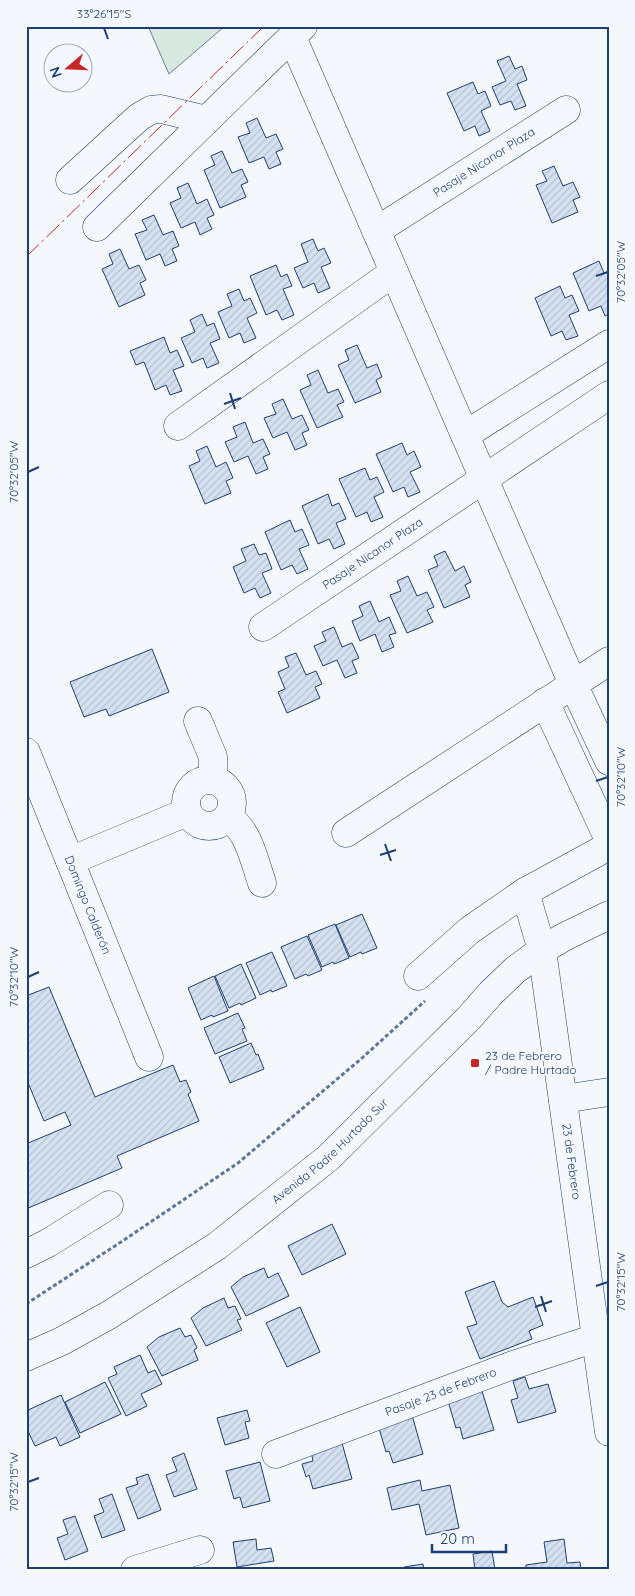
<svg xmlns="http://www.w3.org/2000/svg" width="635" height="1596" font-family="Quicksand,sans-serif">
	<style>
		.grass { fill: #d7e8df; stroke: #687fa3 }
		.building { fill: url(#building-hatch); stroke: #1d3f73 }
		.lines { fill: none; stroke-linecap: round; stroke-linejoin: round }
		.minor-casing { stroke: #1d3f73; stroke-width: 29 }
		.major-casing { stroke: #1d3f73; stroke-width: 29 }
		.path { stroke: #5e769c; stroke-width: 3; stroke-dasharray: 4 2.5; stroke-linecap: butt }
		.minor { stroke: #f4f7fb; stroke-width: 28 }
		.major { stroke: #f4f7fb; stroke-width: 28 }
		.power { stroke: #c62828; stroke-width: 1; stroke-dasharray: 18 4 2.5 4; stroke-linecap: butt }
		.ticks { fill: none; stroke: #1d3f73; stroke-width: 2 }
		.poi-dot { fill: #c62828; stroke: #f4f7fb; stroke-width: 2 }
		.labels { text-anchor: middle; stroke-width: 4; stroke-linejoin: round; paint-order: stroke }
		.street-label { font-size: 12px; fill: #1d3f73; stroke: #f4f7fb }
		.poi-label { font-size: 12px; fill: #1d3f73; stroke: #f4f7fb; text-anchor: start }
		.neatline { fill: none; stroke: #1d3f73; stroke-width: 2 }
		.ticks-label { font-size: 12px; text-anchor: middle; fill: #1d3f73 }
	</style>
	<defs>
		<pattern id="building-hatch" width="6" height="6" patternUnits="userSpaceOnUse" patternTransform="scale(1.25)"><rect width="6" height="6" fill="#d5e0f0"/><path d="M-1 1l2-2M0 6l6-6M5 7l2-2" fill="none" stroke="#b6c1d1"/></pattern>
	</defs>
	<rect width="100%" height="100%" fill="#f4f7fb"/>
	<path class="grass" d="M148,26H225L169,74Z"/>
	<path class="building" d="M509,56L515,69L522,66L527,80L517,84L526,106L515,110L511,101L500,105L492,87L506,81L497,61Z
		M473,82L478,94L485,91L491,106L481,111L490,131L479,136L475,126L464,131L447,93Z
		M257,118L266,138L276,134L283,149L276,152L281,164L269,169L264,157L249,163L238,137L250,133L246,123Z
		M222,151L232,173L242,169L248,182L241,185L246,197L220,208L204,170L215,165L211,156Z
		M554,166L563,186L573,182L580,197L573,200L578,212L552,223L536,185L547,181L542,171Z
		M188,183L197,204L207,199L214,215L207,218L212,229L200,235L195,222L181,228L170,203L181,198L177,188Z
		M154,215L163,235L173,231L179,246L172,249L177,261L165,266L160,254L146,260L135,234L147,230L142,220Z
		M313,239L318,251L324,248L331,263L321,267L330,288L318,293L314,283L303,288L294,268L308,262L301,244Z
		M120,249L129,269L139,265L146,280L140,283L145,295L119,307L102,269L113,264L109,254Z
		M599,261L604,273L609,271V290H607L609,294V314L605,316L601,306L589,311L573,273Z
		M276,265L281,277L287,274L292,286L283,289L294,315L282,320L277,310L266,315L250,276Z
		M560,286L565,298L572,295L579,311L569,315L578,336L566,340L562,331L551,336L535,298Z
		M239,289L244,301L250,298L257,313L247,318L256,338L244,343L240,333L229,338L218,312L232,306L227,294Z
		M202,314L207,326L214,323L220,339L210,343L219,363L207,368L203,358L192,363L181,338L195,332L190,320Z
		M164,337L170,353L177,350L184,366L173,370L182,391L170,395L166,385L155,390L144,362L136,365L130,351Z
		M357,345L367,368L377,364L382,377L376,380L381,392L355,403L338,365L349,360L345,350Z
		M318,370L328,393L338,389L344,402L337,405L343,417L317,428L300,390L311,385L307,375Z
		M283,399L292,419L302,415L309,430L302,433L307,445L295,450L287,432L273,438L264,418L276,414L272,404Z
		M245,422L253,443L263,439L270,454L263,457L268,469L256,474L248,456L234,462L225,442L237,437L233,427Z
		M402,443L407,455L414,451L421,467L410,472L420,492L408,497L404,487L393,492L376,454Z
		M207,446L216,467L226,462L233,478L226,481L231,493L205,504L189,466L200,461L196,451Z
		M365,468L370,480L377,477L384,492L374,497L383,517L371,522L367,512L356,517L339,479Z
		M328,494L332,506L339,503L346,519L336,523L345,544L334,549L329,539L318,544L302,506Z
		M290,520L295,532L302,529L309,545L299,549L308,569L297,574L292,565L281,570L265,532Z
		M254,544L259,555L266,553L272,569L262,573L271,593L260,598L255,588L244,593L233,567L246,561L241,549Z
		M445,551L455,571L464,566L471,582L465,585L470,597L444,608L428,570L438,566L434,556Z
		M408,576L417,596L427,592L434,607L427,610L433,622L407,633L390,595L401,591L397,581Z
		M370,601L379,622L389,617L396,633L389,635L394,647L382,652L375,634L360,641L352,621L363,616L359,606Z
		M334,627L342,647L352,643L359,658L352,661L357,673L345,678L337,660L323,666L314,646L326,641L322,632Z
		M152,649L169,692L109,716L106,709L84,717L70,682Z
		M296,653L306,675L316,671L322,684L315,687L320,698L287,713L278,692L285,689L278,672L289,667L285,657Z
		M362,914L377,948L362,954L361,952L350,957L336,925Z
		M335,924L349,958L334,964L333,962L322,967L308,935Z
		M307,936L322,970L308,976L306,974L295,979L281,947Z
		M272,952L287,986L272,992L271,990L260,995L246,963Z
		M241,964L256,998L241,1005L240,1003L229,1008L215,976Z
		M214,976L228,1011L213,1017L212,1015L201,1020L188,988Z
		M49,987L95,1097L173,1065L180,1082L186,1080L191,1092L188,1094L199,1121L117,1156L122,1168L26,1209V1144L71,1125L65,1112L44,1121L26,1078V996Z
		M238,1013L245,1028L242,1029L247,1041L215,1054L204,1028Z
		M251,1043L256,1055L258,1054L264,1069L230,1083L219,1057Z
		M332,1224L346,1254L302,1275L288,1246Z
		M264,1268L268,1278L278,1273L289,1296L246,1316L231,1287L243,1277Z
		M494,1281L502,1302L508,1307L533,1297L543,1325L529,1331L532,1339L480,1359L467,1327L477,1324L465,1292Z
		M224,1298L228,1308L235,1306L241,1319L237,1320L242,1330L206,1346L191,1318L203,1308Z
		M300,1307L320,1352L287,1367L266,1323Z
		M180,1328L185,1337L191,1335L197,1348L194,1350L198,1360L162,1376L147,1347L159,1337Z
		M140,1355L148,1373L155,1370L162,1384L141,1394L147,1406L126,1416L108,1378L117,1374L114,1367Z
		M525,1377L529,1389L548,1384L556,1412L518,1423L511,1400L518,1398L513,1381Z
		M105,1382L121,1414L80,1433L65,1402Z
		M482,1391L494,1430L463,1439L460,1427L456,1428L448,1401Z
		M61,1395L80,1437L60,1446L56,1437L35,1446L26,1427V1411Z
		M247,1410L250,1421L245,1422L249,1438L225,1445L217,1418Z
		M412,1415L423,1454L393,1463L389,1451L386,1452L378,1425Z
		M342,1443L352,1479L313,1489L309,1475L306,1477L302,1464L313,1461L311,1451Z
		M184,1453L197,1489L174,1497L166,1475L177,1471L172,1458Z
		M260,1462L270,1501L243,1508L240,1497L234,1499L226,1471Z
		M148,1474L161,1510L138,1519L126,1488L138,1484L136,1478Z
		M420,1480L422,1491L450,1485L459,1528L426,1535L419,1504L392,1510L387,1488Z
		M112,1494L125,1530L102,1538L94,1516L104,1512L99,1499Z
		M75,1516L88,1551L65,1560L57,1538L68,1534L63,1520Z
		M256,1539L257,1550L271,1548L274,1561L237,1567L233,1542Z
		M564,1539L567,1563L580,1562L581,1570H526V1565L547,1562L544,1542Z
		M492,1551L495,1570H475L473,1554Z
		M423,1564L424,1570H404V1567Z"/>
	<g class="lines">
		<g class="minor-casing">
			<g id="minor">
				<path d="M292,37L573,684L609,761"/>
				<path d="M70,180L139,117L151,110L161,109L207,120"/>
				<path d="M97,227L303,26"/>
				<path id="s1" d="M376,231L566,110"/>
				<path d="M178,426L394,272"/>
				<path d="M465,435L609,344"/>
				<path id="s2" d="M263,627L609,395"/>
				<path d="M545,702L609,840"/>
				<path d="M198,721L213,757V780"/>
				<path id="s3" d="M26,752L149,1057"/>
				<circle cx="209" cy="803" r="23"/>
				<path d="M228,817C249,831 254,860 262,883"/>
				<path d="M346,833L609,661"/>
				<path d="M70,861L187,812"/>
				<path id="s4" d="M525,892L542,950L609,1432"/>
				<path d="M418,976L470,930L525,892L609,846"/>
				<path d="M563,1099L609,1092"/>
				<path d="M26,1254L48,1243L109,1205"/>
				<path id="s5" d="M276,1454L513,1365L596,1338L609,1336"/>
				<path d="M135,1570L200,1550"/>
			</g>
		</g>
		<g class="major-casing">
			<g id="major">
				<path id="s6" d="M26,1357L62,1341L109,1315L217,1246L328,1158L469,1018L491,993L515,970L542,950L564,937L609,915"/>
			</g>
		</g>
		<path class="path" d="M26,1304L124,1240L238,1163L362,1058L425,1001"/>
		<use href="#minor" class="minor"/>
		<use href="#major" class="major"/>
		<path class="power" d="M26,257L264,26"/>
	</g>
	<path class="ticks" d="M104,28L108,39M596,276L608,272M230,393L235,409M224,404L241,398M28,472L39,467M596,781L608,777M385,844L391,861M380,855L396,850M28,977L39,972M596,1286L608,1282M541,1296L546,1312M535,1307L552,1301M28,1482L39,1478"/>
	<rect class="poi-dot" x="470" y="1058" width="10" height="10" rx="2.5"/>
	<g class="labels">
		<g class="street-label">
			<text dy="4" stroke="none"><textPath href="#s1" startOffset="128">Pasaje Nicanor Plaza</textPath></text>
			<text dy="4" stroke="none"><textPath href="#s2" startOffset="132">Pasaje Nicanor Plaza</textPath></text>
			<text dy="4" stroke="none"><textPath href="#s3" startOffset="165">Domingo Calderón</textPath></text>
			<text dy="4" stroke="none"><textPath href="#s6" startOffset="369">Avenida Padre Hurtado Sur</textPath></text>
			<text dy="4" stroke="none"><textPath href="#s4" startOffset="274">23 de Febrero</textPath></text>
			<text dy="4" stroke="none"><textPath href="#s5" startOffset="176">Pasaje 23 de Febrero</textPath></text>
		</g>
		<g class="poi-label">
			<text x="485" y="1060">23 de Febrero<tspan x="485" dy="14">/ Padre Hurtado</tspan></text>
		</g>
	</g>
	<rect width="635" height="1596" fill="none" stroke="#f4f7fb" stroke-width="55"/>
	<g transform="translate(68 68) rotate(251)"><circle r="24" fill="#f4f7fb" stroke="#9eadc5"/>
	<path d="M0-4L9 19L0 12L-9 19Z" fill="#c62828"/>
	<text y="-8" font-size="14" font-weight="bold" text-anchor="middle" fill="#1d3f73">N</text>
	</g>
	<path d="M432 1544v8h74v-8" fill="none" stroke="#1d3f73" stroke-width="2.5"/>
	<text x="440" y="1544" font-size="15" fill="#1d3f73" stroke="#f4f7fb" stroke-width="4" paint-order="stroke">20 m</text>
	<rect x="28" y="28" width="580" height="1540" class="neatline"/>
	<g class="ticks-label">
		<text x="104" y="18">33°26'15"S</text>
		<text transform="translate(621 272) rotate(-90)" y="4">70°32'05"W</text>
		<text transform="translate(14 472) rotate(-90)" y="4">70°32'05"W</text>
		<text transform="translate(621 777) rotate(-90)" y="4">70°32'10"W</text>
		<text transform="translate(14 977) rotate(-90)" y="4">70°32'10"W</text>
		<text transform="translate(621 1282) rotate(-90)" y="4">70°32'15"W</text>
		<text transform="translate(14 1482) rotate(-90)" y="4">70°32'15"W</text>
	</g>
</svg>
